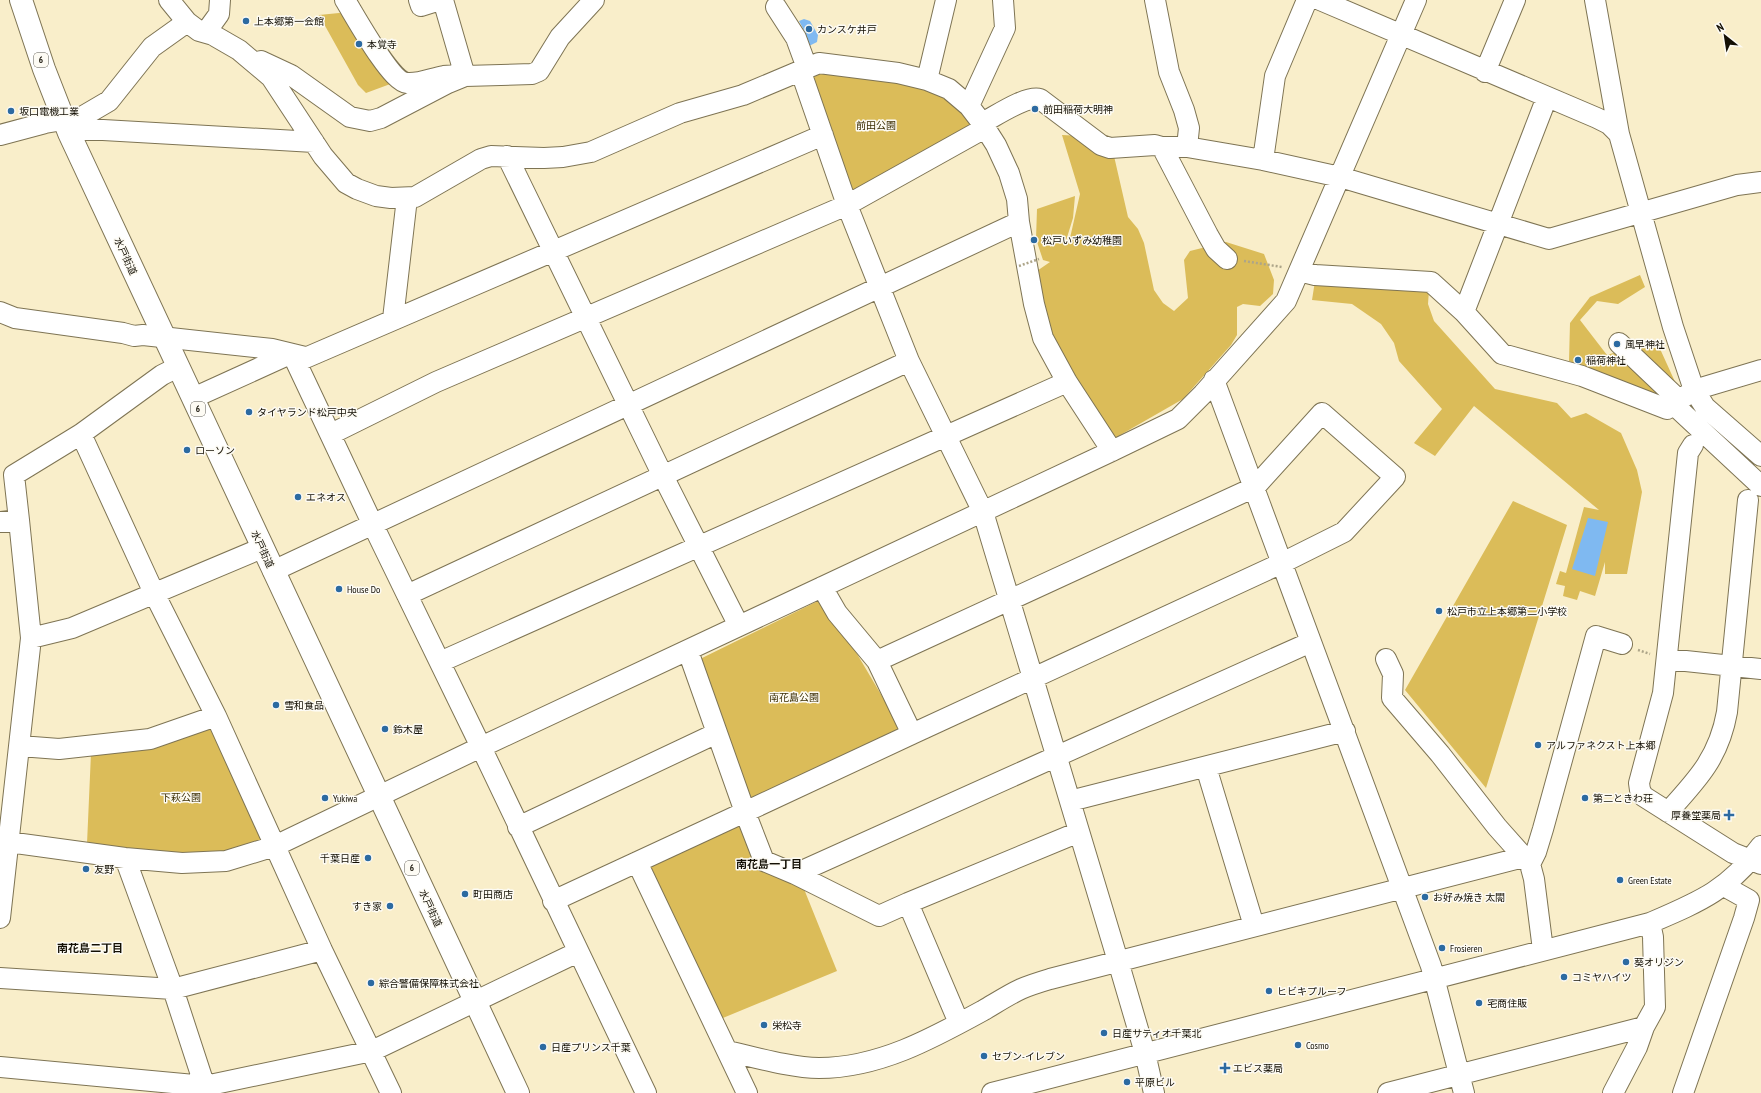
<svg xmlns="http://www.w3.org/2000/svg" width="1761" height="1093" font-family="'PT Sans Narrow','Noto Sans JP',sans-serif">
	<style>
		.green { fill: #dbbc59 }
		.water { fill: #7fb9f1 }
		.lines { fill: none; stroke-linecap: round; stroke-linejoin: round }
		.minor-casing { stroke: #7e7454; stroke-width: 22 }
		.highway-casing { stroke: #7e7454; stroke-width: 24 }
		.path { stroke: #ada589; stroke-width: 2.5; stroke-dasharray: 2 2; stroke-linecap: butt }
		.minor { stroke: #fff; stroke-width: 20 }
		.highway { stroke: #fff; stroke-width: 22 }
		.path-bridge { stroke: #ada589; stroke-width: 2.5; stroke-dasharray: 2 2; stroke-linecap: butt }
		.poi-dot { fill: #2c6aa1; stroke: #fdfbf4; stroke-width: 1.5 }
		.labels { text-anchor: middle; stroke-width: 3; stroke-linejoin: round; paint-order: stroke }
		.shield { fill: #fdfbf4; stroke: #59564c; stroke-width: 1 }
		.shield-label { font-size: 9px; font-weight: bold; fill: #130f04 }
		.poi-label { font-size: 10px; fill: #130f04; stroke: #fdfbf4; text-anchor: start }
		.park-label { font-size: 10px; fill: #3a2d00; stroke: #fdfbf4 }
		.street-label { font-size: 10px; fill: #130f04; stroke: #fdfbf4 }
		.neighbourhood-label { font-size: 11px; font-weight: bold; fill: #130f04; stroke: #fdfbf4 }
	</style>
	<rect width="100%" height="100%" fill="#f9eeca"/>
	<path class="green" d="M349,12L393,83L366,93L358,85L319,15Z
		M815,71L908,81L945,96L970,123L967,131L850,194L808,76Z
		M1062,135L1082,136L1114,156L1128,217L1138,229L1144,243L1154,290L1163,303L1174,311L1188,298L1184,260L1190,251L1226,242L1264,254L1274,280L1273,294L1260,306L1243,304L1237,307V335L1231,345L1183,399L1115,438L1052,341L1034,273L1050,262L1043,260L1036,239L1037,209L1075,196L1073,218L1065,244L1070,238L1080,194Z
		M1640,275L1645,287L1618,304L1597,301L1580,320L1607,355L1656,340L1676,384L1664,400L1569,361L1570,323L1590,297Z
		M1315,281L1429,290L1428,304L1434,321L1495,389L1557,403L1571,418L1586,413L1621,433L1637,470L1642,492L1627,574H1605V562L1595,596L1580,591L1577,600L1563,596L1565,586L1556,584L1560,571L1566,573L1584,507L1599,510L1474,406L1435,456L1414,443L1442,409L1399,361L1394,343L1381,324L1352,304L1312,300Z
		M1513,501L1567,525L1486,788L1405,690Z
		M824,598L902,730L751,804L700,659Z
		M200,726L216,729L262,837L258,843L216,855H169L87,844L91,753Z
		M741,822L804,889L837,971L718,1020L649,867Z"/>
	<path class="water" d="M804,19L810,21L818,35L817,42L807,47L801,38L806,34L799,21Z
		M1588,518L1608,522L1595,576L1572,569Z"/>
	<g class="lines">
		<g class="minor-casing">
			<path id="minor" d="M345,0C355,16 391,82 407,83C420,84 432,78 444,76C451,75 458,76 465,76L443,0
				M419,0L421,6L440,0
				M1155,0L1169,72L1184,110L1189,128L1187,147
				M1320,0L1597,118L1609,124L1619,134L1673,327L1694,390L1705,407L1761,456
				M1595,0L1619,134
				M776,7L796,38L807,68
				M187,22L199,31L213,35L239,50L271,77L323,156L346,183L357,189L376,196L391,198L415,197L481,159L491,156L544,158L563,157L591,152L680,113L743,95L819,63L898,73L927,80L949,89L969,106L982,123L996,145L1009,173L1017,199L1019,222L1034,304L1043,338L1067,382L1112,451
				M206,32L219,14L220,0
				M261,61L291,75L350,117L370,121L381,118L448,83L465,76L532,74L539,71L560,37L594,0
				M801,72L847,205L909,361L983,512L1118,961L1145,1053L1154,1093
				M1485,72L1515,0
				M927,80L946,0
				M969,106L1005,28L1003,0
				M982,123C996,116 1026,95 1040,99L1101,145L1110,148L1155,145L1162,147
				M69,133L85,130H103L314,142
				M0,135L45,123L63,120H71L80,118L109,101L152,47L187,22L169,0
				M507,156L663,476L739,626
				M1263,160L1275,76L1307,0
				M1227,259L1216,249L1208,235L1162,147H1187L1263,160L1340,177L1549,239L1737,185L1761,182
				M1299,271L1315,275L1431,282L1464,312L1502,354L1582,376L1667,409L1694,390L1761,370
				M0,312L15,318L123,333L134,336L143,335L272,349L305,357
				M1464,312L1547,97
				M393,319L407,198
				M1619,343L1679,400
				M1214,380L1431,966L1464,1093
				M193,398L290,354
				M1673,404L1761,486
				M81,434L154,593L216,716L322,950L391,1093
				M331,434L436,382L847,205L985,128
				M1693,445L1688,453L1663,693L1639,783L1640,790L1643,796L1733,853L1761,864
				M19,520L31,638
				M0,522L19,520L14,475L81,434L162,375L178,367
				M273,571L1019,222
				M407,595L909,361
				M688,651L745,812L912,734L877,661L837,613L822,587
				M1386,659L1393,674L1392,698L1440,754L1497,827L1530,864L1534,879L1543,950
				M1667,659L1761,669
				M877,661L1255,487L1322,413L1395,477L1344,532L1282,563L912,734
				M440,662L1067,382
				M20,746L59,749L150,739L216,716
				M1206,767L1254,926
				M1070,801L1345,731
				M1668,812C1698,779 1719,757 1727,712L1748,500
				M518,827L717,733
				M0,841L125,858L182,863L226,861L275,846L481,747L1112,451L1178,419L1203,394L1286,301L1416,0
				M125,858L173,989L207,1093
				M637,862L747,1093
				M1530,864L1536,852L1543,829L1596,636L1622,644
				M795,874L1311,642
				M553,901L745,812L764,861L795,874L879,916L908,903L959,1023
				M908,903L1079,832
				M0,918L31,638L72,628L262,548
				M0,978L173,989L322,950
				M727,1051C754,1057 792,1068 819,1068C879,1068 933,1038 984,1010C996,1003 1008,995 1021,989C1030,985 1040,982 1050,979L1524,857
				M0,1067L205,1086L372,1051L578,952
				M646,1093L481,747L372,523L296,362L823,135
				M992,1093L1650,923C1699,902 1729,890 1761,846
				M1388,1093L1644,1027L1655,1007L1653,937L1650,923
				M1613,1093L1637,1047L1644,1027
				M1683,1093L1744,918L1749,900L1724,886"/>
		</g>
		<g class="highway-casing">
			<path id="highway" d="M21,0L44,69L69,133L518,1093"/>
		</g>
		<path class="path" d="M1244,261L1282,267
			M1638,650L1650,654"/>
		<use href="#minor" class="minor"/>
		<use href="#highway" class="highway"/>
		<path class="path-bridge" d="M1019,266L1039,259"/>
	</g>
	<g class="poi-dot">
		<circle cx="246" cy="21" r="4"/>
		<circle cx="809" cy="29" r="4"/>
		<circle cx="359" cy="44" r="4"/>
		<circle cx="1035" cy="109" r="4"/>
		<circle cx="11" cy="111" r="4"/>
		<circle cx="1034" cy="240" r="4"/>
		<circle cx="1617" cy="344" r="4"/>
		<circle cx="1578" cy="360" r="4"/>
		<circle cx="249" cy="412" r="4"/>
		<circle cx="187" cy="450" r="4"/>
		<circle cx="298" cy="497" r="4"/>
		<circle cx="339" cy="589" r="4"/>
		<circle cx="1439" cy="611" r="4"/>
		<circle cx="276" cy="705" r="4"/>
		<circle cx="385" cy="729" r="4"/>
		<circle cx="1538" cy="745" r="4"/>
		<circle cx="325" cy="798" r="4"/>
		<circle cx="1585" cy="798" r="4"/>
		<path d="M1727 809h4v4h4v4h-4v4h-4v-4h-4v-4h4z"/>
		<circle cx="368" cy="858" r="4"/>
		<circle cx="86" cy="869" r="4"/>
		<circle cx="1620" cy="880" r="4"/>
		<circle cx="465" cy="894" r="4"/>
		<circle cx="1425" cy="897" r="4"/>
		<circle cx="390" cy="906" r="4"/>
		<circle cx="1442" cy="948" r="4"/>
		<circle cx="1626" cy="962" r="4"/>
		<circle cx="1564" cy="977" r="4"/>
		<circle cx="371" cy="983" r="4"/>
		<circle cx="1269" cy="991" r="4"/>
		<circle cx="1479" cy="1003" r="4"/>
		<circle cx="764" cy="1025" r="4"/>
		<circle cx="1104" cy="1033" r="4"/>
		<circle cx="1298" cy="1045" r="4"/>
		<circle cx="543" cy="1047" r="4"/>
		<circle cx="984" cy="1056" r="4"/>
		<path d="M1223 1062h4v4h4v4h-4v4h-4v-4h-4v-4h4z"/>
		<circle cx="1127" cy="1082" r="4"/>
	</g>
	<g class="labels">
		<g class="shield">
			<rect x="34" y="53" width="14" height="14" rx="3"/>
			<rect x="191" y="402" width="14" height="14" rx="3"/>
			<rect x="405" y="861" width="14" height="14" rx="3"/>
		</g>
		<g class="shield-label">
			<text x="41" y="63">6</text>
			<text x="198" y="412">6</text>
			<text x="412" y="871">6</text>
		</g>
		<g class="poi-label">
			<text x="254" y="25">上本郷第一会館</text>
			<text x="817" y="33">カンスケ井戸</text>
			<text x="367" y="48">本覚寺</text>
			<text x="1043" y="113">前田稲荷大明神</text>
			<text x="19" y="115">坂口電機工業</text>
			<text x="1042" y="244">松戸いずみ幼稚園</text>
			<text x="1625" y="348">風早神社</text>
			<text x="1586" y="364">稲荷神社</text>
			<text x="257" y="416">タイヤランド松戸中央</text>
			<text x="195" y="454">ローソン</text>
			<text x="306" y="501">エネオス</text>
			<text x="347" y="593">House Do</text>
			<text x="1447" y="615">松戸市立上本郷第二小学校</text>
			<text x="284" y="709">雪和食品</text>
			<text x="393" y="733">鈴木屋</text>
			<text x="1546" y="749">アルファネクスト上本郷</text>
			<text x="333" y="802">Yukiwa</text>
			<text x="1593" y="802">第二ときわ荘</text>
			<text x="1721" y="819" text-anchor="end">厚養堂薬局</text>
			<text x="360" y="862" text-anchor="end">千葉日産</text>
			<text x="94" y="873">友野</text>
			<text x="1628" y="884">Green Estate</text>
			<text x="473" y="898">町田商店</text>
			<text x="1433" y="901">お好み焼き 太閤</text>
			<text x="382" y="910" text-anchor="end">すき家</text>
			<text x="1450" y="952">Frosieren</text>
			<text x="1634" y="966">葵オリジン</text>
			<text x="1572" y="981">コミヤハイツ</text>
			<text x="379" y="987">綜合警備保障株式会社</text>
			<text x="1277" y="995">ヒビキプルーフ</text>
			<text x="1487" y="1007">宅商住販</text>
			<text x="772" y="1029">栄松寺</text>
			<text x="1112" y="1037">日産サティオ千葉北</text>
			<text x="1306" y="1049">Cosmo</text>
			<text x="551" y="1051">日産プリンス千葉</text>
			<text x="992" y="1060">セブン-イレブン</text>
			<text x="1233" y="1072">エビス薬局</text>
			<text x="1135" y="1086">平原ビル</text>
		</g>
		<g class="park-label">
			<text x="876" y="129">前田公園</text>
			<text x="794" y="701">南花島公園</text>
			<text x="181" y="801">下萩公園</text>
		</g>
		<g class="street-label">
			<text transform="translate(126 256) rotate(65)" y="4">水戸街道</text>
			<text transform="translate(263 549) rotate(65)" y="4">水戸街道</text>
			<text transform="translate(431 908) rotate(65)" y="4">水戸街道</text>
		</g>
		<g class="neighbourhood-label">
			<text x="769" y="868">南花島一丁目</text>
			<text x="90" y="952">南花島二丁目</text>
		</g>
	</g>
	<g transform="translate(1725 36) rotate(330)" stroke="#fdfbf4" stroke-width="3" paint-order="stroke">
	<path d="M0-3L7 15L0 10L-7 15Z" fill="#130f04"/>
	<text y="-6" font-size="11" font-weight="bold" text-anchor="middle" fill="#130f04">N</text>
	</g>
</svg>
